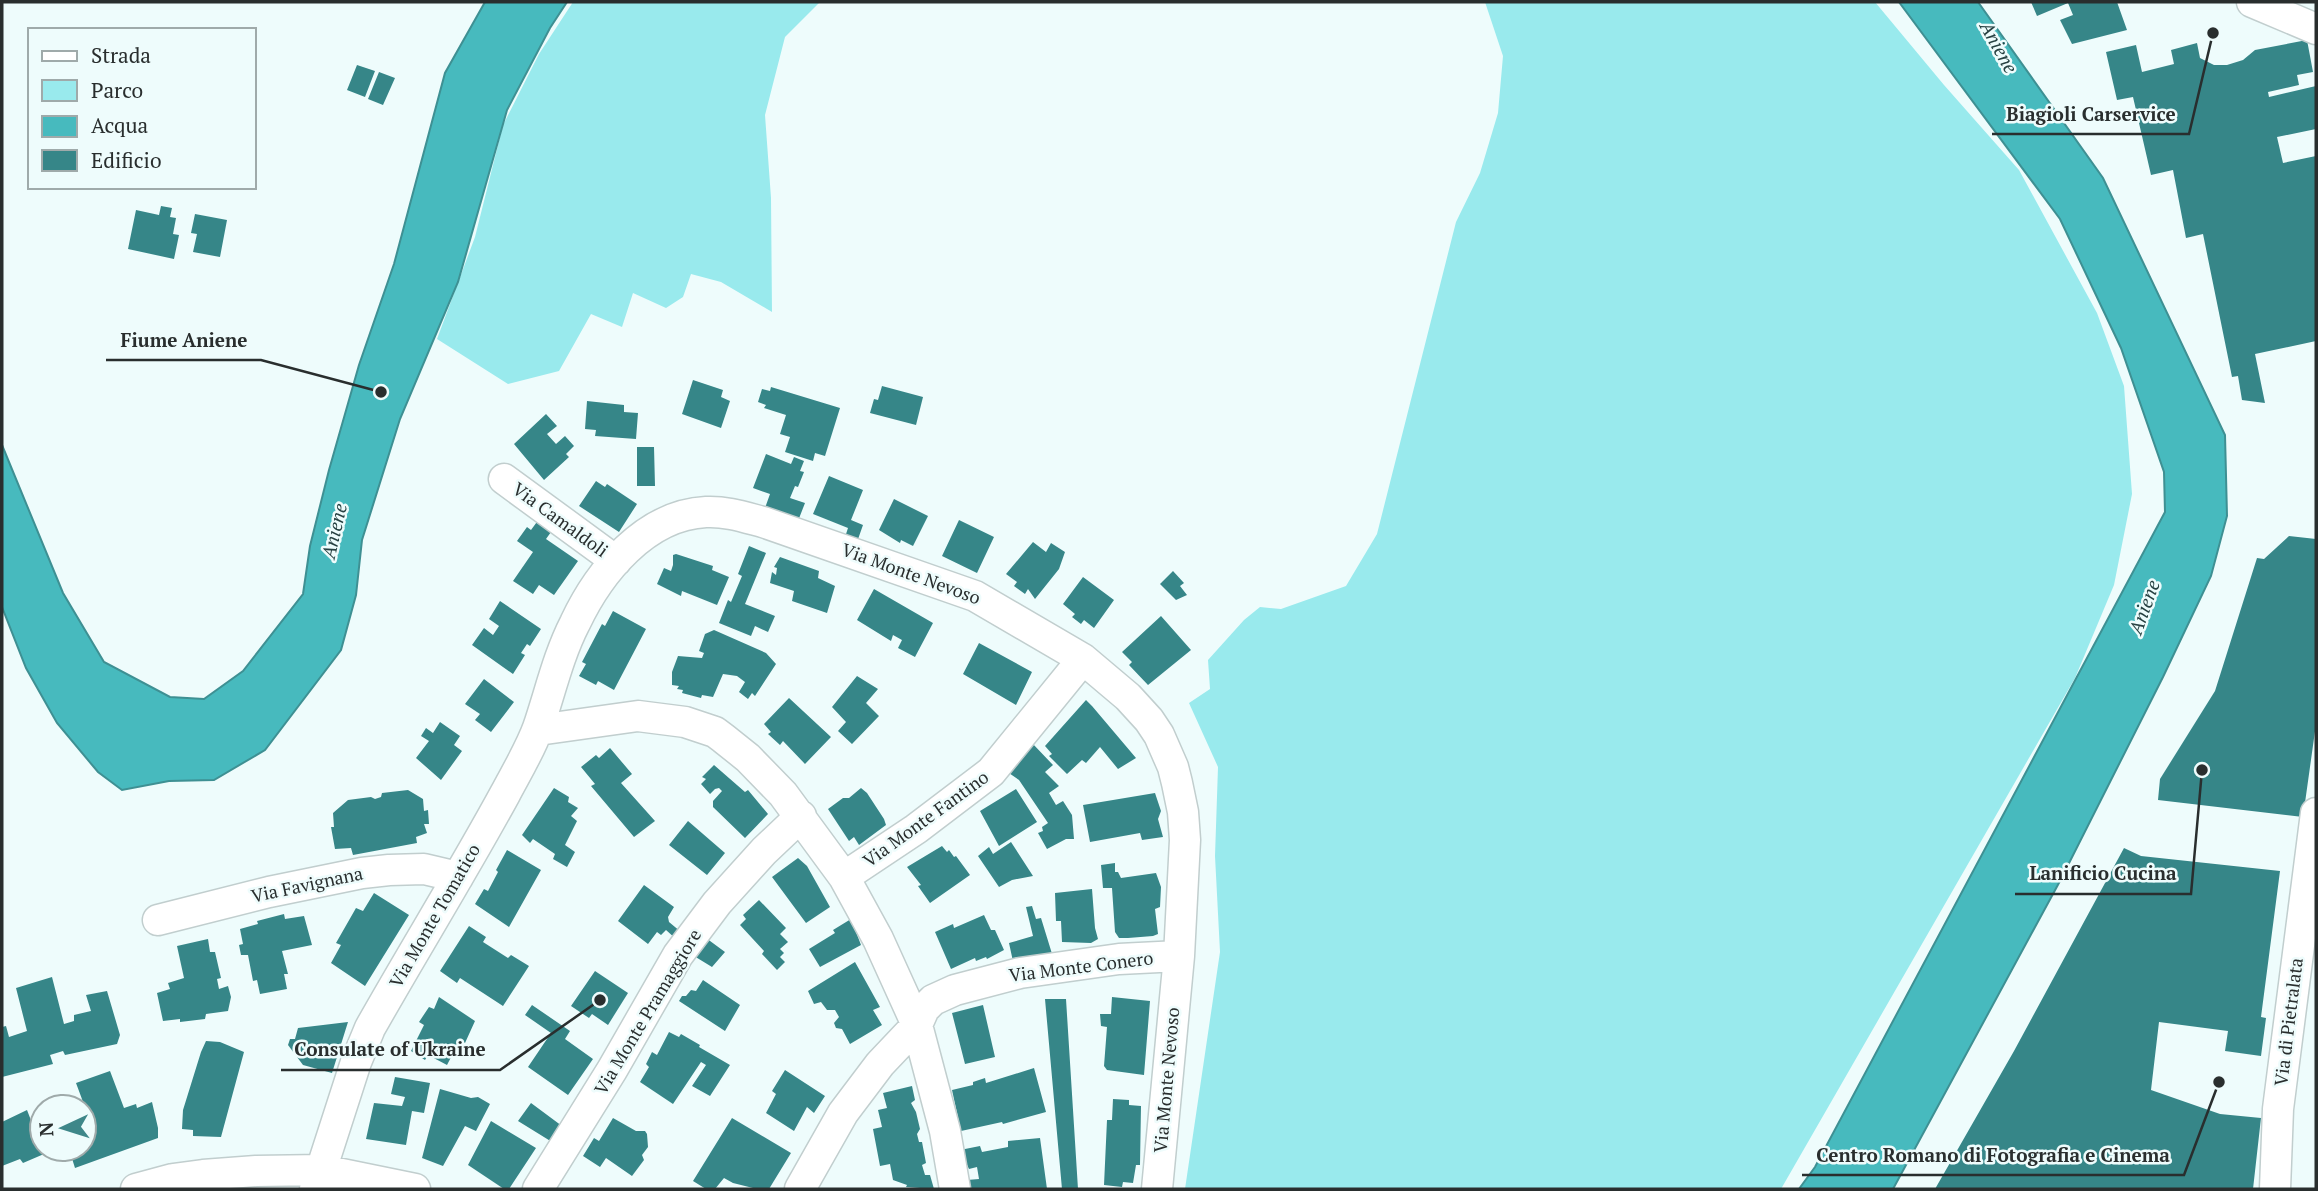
<svg xmlns="http://www.w3.org/2000/svg" width="2318" height="1191" font-family="'PT Serif',serif">
	<style>
		.green { fill: #99eaed }
		.water { fill: #47babe; stroke: #3e9093; stroke-width: 2 }
		.building { fill: #368688 }
		.lines { fill: none; stroke-linecap: round; stroke-linejoin: round }
		.minor-casing { stroke: #c1cece; stroke-width: 33 }
		.minor { stroke: #fff; stroke-width: 30 }
		.labels { text-anchor: middle; stroke-width: 5; stroke-linejoin: round; paint-order: stroke }
		.street-label { font-size: 18px; fill: #292e2e; stroke: #eefcfc }
		.water-label { font-size: 19px; font-style: italic; fill: #274142; stroke: #eefcfc }
		.leader { fill: none; stroke: #292e2e; stroke-width: 2.5 }
		.callout-dot { fill: #292e2e; stroke: #eefcfc; stroke-width: 2.5 }
		.callout-label { font-size: 19px; text-anchor: middle; font-weight: bold; fill: #292e2e; stroke: #eefcfc; stroke-width: 5; stroke-linejoin: round; paint-order: stroke }
	</style>
	<rect width="100%" height="100%" fill="#eefcfc"/>
	<path class="green" d="M573,2H820L785,37L765,115L771,198L772,312L721,282L691,274L683,297L666,308L633,293L622,327L591,314L559,371L508,384L437,339L475,237L503,125L539,54Z
		M1485,2H1875L1944,85L2019,170L2097,313L2124,386L2132,494L2114,585L2075,678L1781,1189H1185L1220,952L1215,856L1218,767L1189,703L1210,689L1208,660L1244,620L1260,607L1281,609L1346,586L1377,534L1456,222L1480,173L1498,113L1503,56Z"/>
	<path class="water" d="M485,2H567L550,28L507,110L458,282L400,419L362,540L356,595L341,650L265,750L214,780L169,781L122,790L98,772L57,723L26,668L2,607V445L63,593L104,662L170,697L204,699L243,671L303,594L310,546L329,470L359,365L394,264L445,73Z
		M1899,2H1978L2103,178L2225,435L2227,516L2211,576L2163,677L2060,881L1893,1189H1799L1815,1167L2165,512L2164,472L2121,348L2060,219Z"/>
	<path class="building" d="M2031,2H2117L2127,30L2072,44L2060,20L2073,15L2068,3L2037,16Z
		M2307,40L2313,72L2297,75L2299,85L2268,92L2269,97L2316,86V129L2277,137L2283,163L2316,156V341L2255,354L2265,403L2242,400L2238,376L2232,377L2203,234L2186,238L2173,170L2151,175L2133,97L2117,100L2106,52L2136,45L2142,72L2174,64L2171,50L2197,43L2200,58L2214,65H2227L2243,60L2255,50Z
		M357,65L375,71L365,97L347,90Z
		M379,72L395,78L383,105L368,99Z
		M161,206L172,208L170,217L176,218L173,234L179,235L174,259L128,249L136,210L159,215Z
		M195,214L227,220L220,257L193,252L197,234L191,233Z
		M693,380L723,390L721,397L730,401L721,428L682,414Z
		M882,386L923,397L916,425L870,413L874,399L878,400Z
		M771,387L840,408L825,456L815,453L813,461L785,452L790,437L780,434L786,415L764,408L766,405L758,402L762,389L770,391Z
		M587,401L624,405V412L638,413L636,439L595,436L596,430L585,429Z
		M546,414L557,426L547,434L556,444L565,436L574,446L566,454L569,457L544,480L514,444Z
		M637,447H654L655,486H637Z
		M766,454L791,464L794,457L804,461L800,471L804,472L798,487L795,486L790,498L805,503L798,521L765,508L770,494L753,488Z
		M829,476L863,490L851,520L863,525L857,542L845,537L848,528L813,514Z
		M596,481L605,487L607,484L637,504L619,532L579,506Z
		M894,499L928,516L913,546L901,540L900,543L879,530Z
		M542,515L556,525L546,539L578,561L554,595L539,585L533,594L513,581L533,552L517,541L527,527L531,530Z
		M959,520L994,537L977,573L942,556Z
		M2289,536L2316,539V724L2303,817L2158,800L2160,779L2215,691L2257,558L2264,559Z
		M1033,542L1046,552L1051,543L1065,552L1059,569L1035,599L1028,589L1025,594L1014,586L1017,582L1006,574Z
		M749,546L766,553L745,604L775,616L768,632L755,626L751,636L719,623L728,600L731,602L742,576L738,574Z
		M676,554L713,566L712,570L729,577L717,605L682,591L681,596L657,584L664,568L671,571L673,565V555Z
		M780,557L819,571L818,578L835,586L827,613L792,601L794,591L770,583L772,572L776,575L777,568L774,567Z
		M1173,571L1184,583L1180,586L1187,595L1176,600L1160,584Z
		M1083,577L1114,600L1094,628L1084,620L1081,624L1072,617L1075,614L1063,604Z
		M874,589L933,623L915,657L898,648L902,640L893,635L891,641L857,620Z
		M500,601L541,629L530,646L527,644L521,653L525,655L513,674L472,645L484,628L493,635L499,626L489,619Z
		M613,611L646,629L614,690L598,681L596,685L579,676L586,664L582,662L602,624L605,626Z
		M1161,616L1191,650L1148,685L1129,665L1132,662L1122,652Z
		M714,630L766,653L776,664L755,696L752,693L748,699L739,692L745,682L737,676L723,674L713,697L702,695L701,698L682,693L683,690L677,689L679,686L672,685V672L678,656L702,658L704,653L699,651L705,634Z
		M979,643L1032,672L1016,705L963,674Z
		M857,676L878,689L866,703L879,716L852,744L838,731L846,722L832,707Z
		M484,679L514,702L491,732L475,720L480,714L465,704Z
		M789,698L831,737L805,764L783,741L780,745L768,734L771,732L764,724Z
		M1086,700L1092,706L1136,758L1118,769L1100,747L1086,763L1082,760L1067,774L1049,756L1052,754L1045,746Z
		M440,722L460,736L454,745L462,751L441,780L416,758L429,741L421,736L426,728L433,733Z
		M1032,743L1053,765L1045,772L1059,786L1049,793L1056,805L1063,801L1072,815L1074,839H1066L1047,849L1038,833L1043,831L1042,827L1048,823L1019,780L1006,771Z
		M610,748L632,774L621,783L655,821L634,837L591,786L595,784L581,767L596,755L599,758Z
		M714,765L745,792L748,790L768,814L745,838L713,807V801L722,791L719,788L715,789L710,794L701,784L706,779L702,777Z
		M554,788L569,797L568,802L578,808L571,816L577,821L565,845L575,852L567,867L553,859L555,854L533,839L530,843L522,835Z
		M861,788L867,793L884,819L886,825L859,845L854,837L849,841L828,809L843,798H849Z
		M1016,789L1037,822L999,846L980,811Z
		M408,790L423,799L424,811L428,810L429,824H424L427,833L416,837L417,843L353,855L351,848L335,849L331,827H334L333,813L348,800L371,797L375,799L381,797L382,793Z
		M1155,793L1161,811L1158,819L1163,837L1142,840L1140,833L1090,842L1083,805Z
		M688,821L725,853L707,875L669,845Z
		M1011,842L1033,876L1012,880L999,887L978,856L989,847L993,854Z
		M942,846L947,852L949,850L954,857L956,856L970,875L930,903L918,886L921,885L907,867Z
		M2124,848L2141,856L2280,871L2261,1017L2266,1018L2261,1056L2225,1051L2228,1031L2159,1022L2151,1090L2220,1114L2261,1118L2253,1189H1935L2014,1051Z
		M507,850L541,870L509,927L475,904L484,889L488,891L498,872L496,870Z
		M798,858L807,866L830,907L806,923L772,877Z
		M1115,863V872H1118L1121,878L1156,873L1161,887L1160,907L1155,909L1158,934L1153,936L1128,938H1119L1115,932L1112,888H1103L1101,865Z
		M644,885L674,907L668,917L669,922L681,932L676,939L666,930L661,935L657,932L648,944L618,921Z
		M1092,889L1095,928L1098,939L1091,943L1062,942L1061,921H1056L1055,893Z
		M374,893L409,915L365,986L331,963L341,945L336,943L356,908L363,911Z
		M759,900L786,928L780,934L788,942L780,949L784,953L780,957L785,962L777,970L762,954L764,951L740,925L746,919L743,915Z
		M1032,906L1036,919L1041,918L1053,957L1014,966L1009,943L1033,936L1026,907Z
		M284,914L285,919L304,916L312,945L282,951L288,974H284L287,989L260,994L257,980L253,981L248,955H241L239,945L243,944L240,929L258,924L257,921Z
		M984,915L991,930H995L1004,950L987,959L986,957L976,961L975,958L951,969L935,932L953,924L954,928Z
		M851,919L861,945L820,967L809,949L835,933L833,930Z
		M469,926L486,937L483,942L508,958L511,955L529,966L503,1006L460,978L457,983L440,971Z
		M706,938L725,952L712,967L694,956Z
		M208,939L210,952H215L221,978L217,979L219,989L228,986L231,997L228,1011L206,1014L205,1019L180,1022V1019L163,1021L157,993L170,989L168,983L184,978L177,946Z
		M855,962L880,1007L873,1010L882,1025L850,1044L842,1029L836,1028L834,1023L839,1017L835,1010H827L821,1002L814,1004L808,991Z
		M595,971L628,993L608,1025L592,1014L589,1018L571,1006Z
		M52,977L64,1024L74,1021V1015L91,1011L86,995L107,991L120,1035L117,1044L65,1055L63,1051L50,1055L53,1064L2,1077V1027L6,1026L9,1037L27,1031L16,988Z
		M703,980L740,1005L725,1031L679,1001L682,996H686L691,990L696,991Z
		M439,997L475,1021L465,1043L460,1040L447,1065L428,1055L425,1060L411,1051L424,1025L419,1022L429,1007L434,1009Z
		M1112,997L1150,1001L1144,1075L1107,1070L1104,1066L1107,1027L1101,1026L1100,1014H1111Z
		M1045,999H1066L1078,1189H1062Z
		M532,1005L570,1031L565,1039L593,1059L568,1095L528,1067L551,1033L525,1015Z
		M983,1005L995,1057L965,1064L952,1013Z
		M348,1022L332,1073L303,1065L288,1045L290,1039H295L298,1028Z
		M669,1032L679,1037L681,1034L700,1045L699,1047L730,1065L710,1096L692,1086L706,1065L701,1062L673,1104L640,1082L649,1067L646,1064L652,1052L657,1055Z
		M206,1041L220,1042L244,1052L221,1137L193,1136V1130L182,1129L183,1110L201,1052Z
		M1034,1068L1046,1112L1003,1124L1002,1122L961,1131L952,1090L973,1085V1082L985,1078L986,1083Z
		M785,1070L825,1096L814,1113L807,1107L794,1131L766,1113L776,1094L772,1091Z
		M110,1071L124,1108L136,1104L137,1108L152,1102L158,1128V1138L75,1168L69,1149H84V1120L89,1118L76,1083Z
		M395,1077L430,1083L424,1113L412,1111L406,1145L366,1139L374,1103L402,1106L405,1097L391,1094Z
		M912,1086L915,1100L911,1103L916,1112L920,1129L917,1134L919,1142H922L926,1163L922,1165L925,1175H930L934,1189L906,1187L907,1185L893,1180L890,1164L880,1166L873,1129L882,1127L878,1110L887,1108L883,1093Z
		M440,1089L471,1098L478,1097L490,1104L476,1131L465,1126L443,1166L422,1158Z
		M1113,1099L1129,1100V1105L1141,1106L1140,1165H1136L1133,1183L1123,1182L1122,1187L1104,1185L1107,1120H1112Z
		M531,1103L562,1126L552,1142L518,1121Z
		M27,1110L44,1154L23,1163L20,1159L2,1166V1122Z
		M613,1118L636,1131H645L647,1134L648,1147L642,1155L644,1160L632,1176L606,1158L600,1167L583,1156L594,1138L599,1141Z
		M732,1118L791,1153L769,1189H757L733,1183L724,1178L715,1189H706L693,1181Z
		M491,1121L536,1148L509,1189H504L468,1165Z
		M1040,1138L1047,1189H968L967,1180L979,1179L977,1167L969,1169L960,1150L980,1146L982,1152L1008,1147V1141Z"/>
	<g class="lines">
		<g class="minor-casing">
			<path id="minor" d="M2252,2L2316,29
				M504,479L616,561
				M538,730L638,716L685,722L715,732L723,738L748,758L783,794L844,877L878,939L917,1025L945,1131L955,1189
				M844,877L916,829L991,772L1083,659
				M158,920L269,892L362,873L389,870L424,869L458,877
				M136,1189L173,1179L203,1175L256,1171L322,1170L415,1189
				M315,1189L356,1062L370,1028C414,950 462,873 505,794C516,773 530,750 538,728C550,693 558,656 575,623C599,572 645,515 706,512C726,511 744,517 763,522L975,596L1083,659L1128,697L1149,720L1159,735L1173,767L1177,783L1183,812L1185,840L1179,956L1157,1189
				M538,1189L612,1070L678,955L717,903L764,851L801,816
				M800,1189L843,1113L880,1064L917,1025L924,1009L933,1000L955,990L1020,973L1119,959L1179,956
				M2275,1189L2278,1109L2316,813"/>
		</g>
		<use href="#minor" class="minor"/>
	</g>
	<g class="labels">
		<g class="street-label">
			<text transform="translate(560 520) rotate(36)" y="6">Via Camaldoli</text>
			<text transform="translate(911 574) rotate(20)" y="6">Via Monte Nevoso</text>
			<text transform="translate(926 819) rotate(-36)" y="6">Via Monte Fantino</text>
			<text transform="translate(307 885) rotate(-12)" y="6">Via Favignana</text>
			<text transform="translate(435 916) rotate(-60)" y="6">Via Monte Tomatico</text>
			<text transform="translate(1081 967) rotate(-7)" y="6">Via Monte Conero</text>
			<text transform="translate(648 1012) rotate(-59)" y="6">Via Monte Pramaggiore</text>
			<text transform="translate(2289 1022) rotate(-83)" y="6">Via di Pietralata</text>
			<text transform="translate(1167 1080) rotate(-85)" y="6">Via Monte Nevoso</text>
		</g>
		<g class="water-label">
			<text transform="translate(1999 47) rotate(61)" y="7">Aniene</text>
			<text transform="translate(334 531) rotate(-77)" y="7">Aniene</text>
			<text transform="translate(2144 607) rotate(-70)" y="7">Aniene</text>
		</g>
	</g>
	<path class="leader" d="M2213 33L2189 134H1992M381 392L261 360H106M2202 770L2191 894H2015M600 1000L500 1070H281M2219 1082L2184 1175H1802"/>
	<g class="callout-dot">
		<circle cx="2213" cy="33" r="7"/>
		<circle cx="381" cy="392" r="7"/>
		<circle cx="2202" cy="770" r="7"/>
		<circle cx="600" cy="1000" r="7"/>
		<circle cx="2219" cy="1082" r="7"/>
	</g>
	<g class="callout-label">
		<text x="2091" y="121">Biagioli Carservice</text>
		<text x="184" y="347">Fiume Aniene</text>
		<text x="2103" y="880">Lanificio Cucina</text>
		<text x="390" y="1056">Consulate of Ukraine</text>
		<text x="1993" y="1162">Centro Romano di Fotografia e Cinema</text>
	</g>
	<rect width="2318" height="1191" fill="none" stroke="#292e2e" stroke-width="7"/>
	<rect x="28" y="28" width="228" height="161" fill="#eefcfc" stroke="#9faaaa" stroke-width="2"/>
	<rect x="42" y="51" width="35" height="10" fill="#ffffff" stroke="#9faaaa" stroke-width="2"/>
	<text x="91" y="63" font-size="21" fill="#292e2e">Strada</text>
	<rect x="42" y="80" width="35" height="21" fill="#99eaed" stroke="#9faaaa" stroke-width="2"/>
	<text x="91" y="98" font-size="21" fill="#292e2e">Parco</text>
	<rect x="42" y="116" width="35" height="21" fill="#47babe" stroke="#9faaaa" stroke-width="2"/>
	<text x="91" y="133" font-size="21" fill="#292e2e">Acqua</text>
	<rect x="42" y="150" width="35" height="21" fill="#368688" stroke="#9faaaa" stroke-width="2"/>
	<text x="91" y="168" font-size="21" fill="#292e2e">Edificio</text>
	<g transform="translate(63 1128) rotate(266)"><circle r="33" fill="#eefcfc" stroke="#9faaaa" stroke-width="2"/>
	<path d="M0-5L12 26L0 18L-12 26Z" fill="#3e8789"/>
	<text y="-10" font-size="19" font-weight="bold" text-anchor="middle" fill="#292e2e">N</text>
	</g>
</svg>
